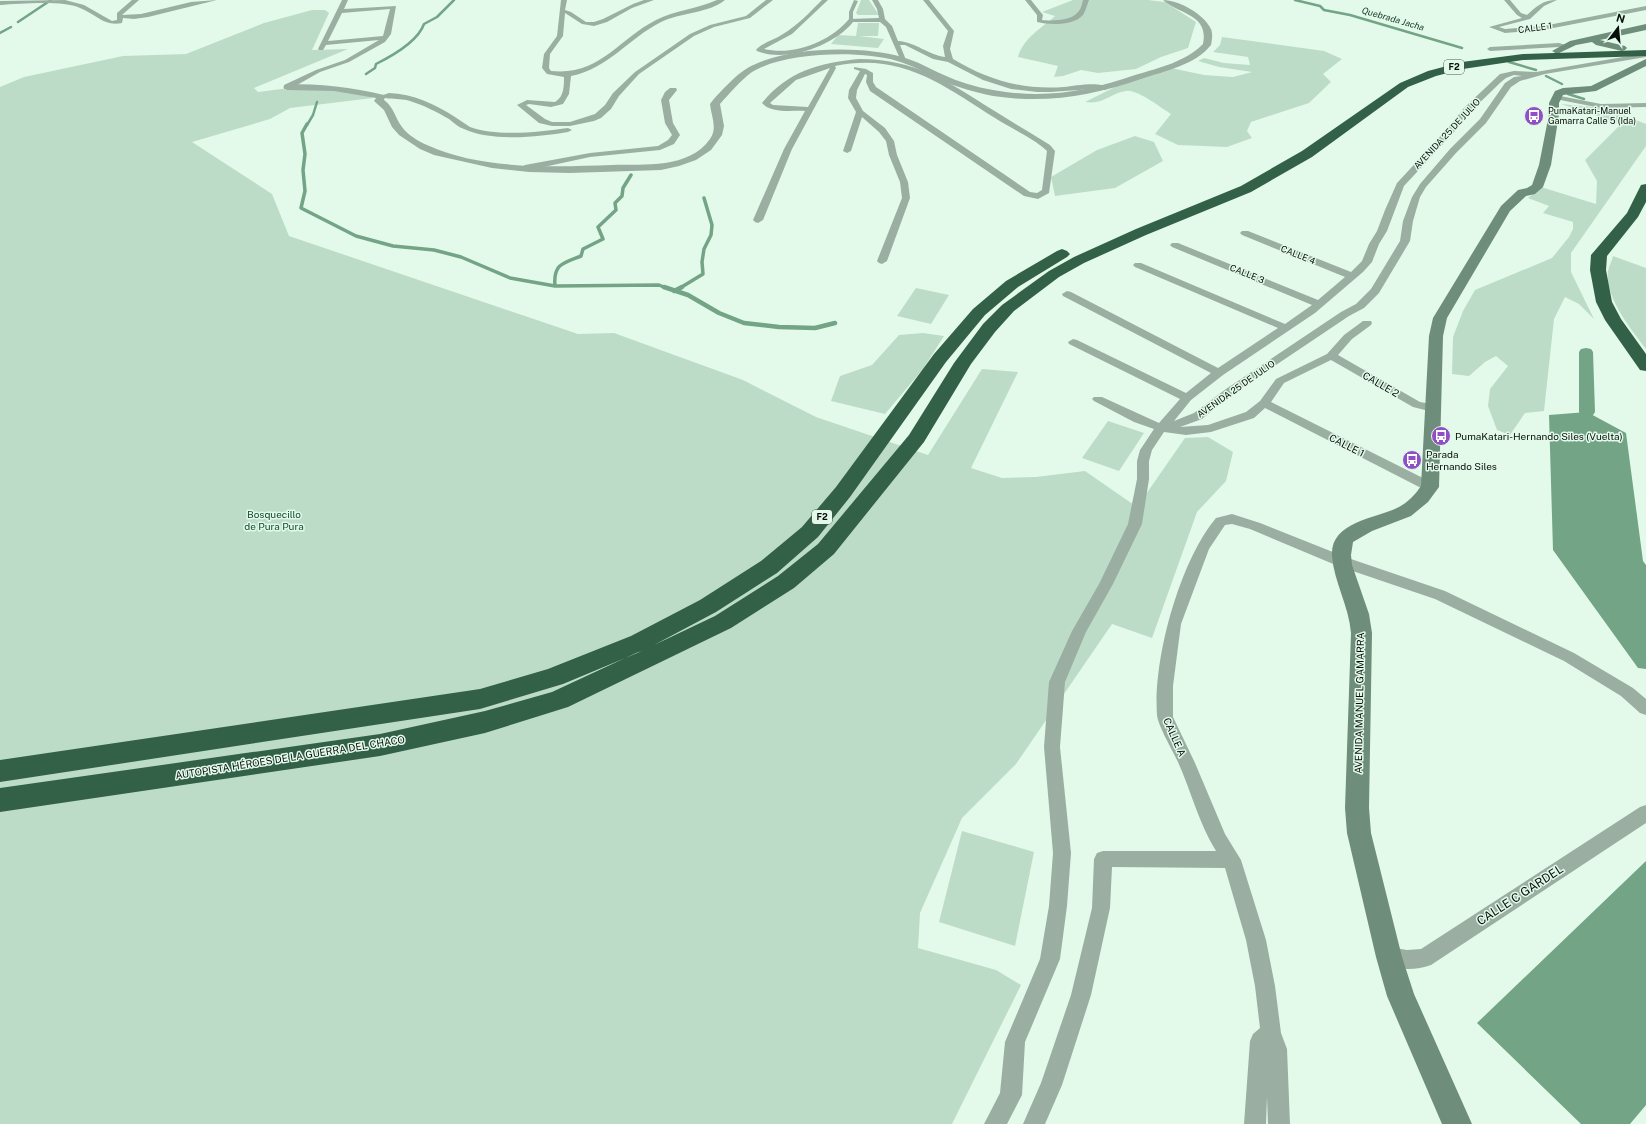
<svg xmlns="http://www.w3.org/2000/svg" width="1646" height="1124" font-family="'Public Sans',sans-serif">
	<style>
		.green { fill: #bddcc8 }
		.water { fill: #73a486 }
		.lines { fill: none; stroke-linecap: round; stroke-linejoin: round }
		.stream-far2 { stroke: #73a486; stroke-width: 2.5 }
		.stream-far1 { stroke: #73a486; stroke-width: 3.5 }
		.stream { stroke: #73a486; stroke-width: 4.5 }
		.canal { fill: #73a486; fill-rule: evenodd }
		.pedestrian { fill: #9aafa1; fill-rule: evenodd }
		.minor { fill: #9aafa1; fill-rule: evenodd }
		.tertiary { fill: #9aafa1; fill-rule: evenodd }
		.secondary { fill: #6e8d7a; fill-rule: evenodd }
		.motorway { fill: #326147; fill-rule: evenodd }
		.labels { text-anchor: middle; stroke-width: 3; stroke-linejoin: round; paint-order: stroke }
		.far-water-label { font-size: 9px; font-style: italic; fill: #103823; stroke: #e3faeb }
		.far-street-label { font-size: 9px; fill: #080f0b; stroke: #e3faeb }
		.shield { fill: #e3faeb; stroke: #4a564e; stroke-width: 1 }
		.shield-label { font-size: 9px; font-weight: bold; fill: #080f0b }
		.far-poi-label { font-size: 9px; fill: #080f0b; stroke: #e3faeb; text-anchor: start }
		.street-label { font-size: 10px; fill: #080f0b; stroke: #e3faeb }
		.poi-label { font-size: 10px; fill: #080f0b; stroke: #e3faeb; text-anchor: start }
		.park-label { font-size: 10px; fill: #0e4b2e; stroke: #e3faeb }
		.near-street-label { font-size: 12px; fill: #080f0b; stroke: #e3faeb }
	</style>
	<rect width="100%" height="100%" fill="#e3faeb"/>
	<path class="green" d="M861,0H869L879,15H858L856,13Z
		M1073,0H1148L1165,2L1196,22L1188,48L1161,57L1136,69L1098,73L1081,70L1063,76L1054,77L1058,66L1018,57C1023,38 1042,28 1055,16L1042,12Z
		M312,10H325L329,13L312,50L348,49L254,88L258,92L305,86L361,92L373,98L290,108L270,119L192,142L272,194L289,236L578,334L614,333L743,380L816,417L928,455L982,369L1018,372L971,468L1002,478L1036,477L1085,471L1137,507L1185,438L1208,437L1233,452L1226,481L1197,512L1152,638L1112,624L1016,764L962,818L920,913L918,948L996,970L1021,985L952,1124H0V87L24,77L123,56L186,54L264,23Z
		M858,23H879L878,36H859L884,39L878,48L831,44L838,35L856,36Z
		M1222,37L1324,51L1342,59L1323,74L1331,82L1309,103L1251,122L1247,131L1252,138L1227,147L1178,145L1155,134L1171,114C1161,108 1137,89 1126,91C1110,93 1104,105 1085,102L1117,86L1171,68L1204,75L1233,77L1252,72L1219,67L1198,61L1204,58L1224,63L1250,65L1248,57L1213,52L1220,45Z
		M1561,104L1605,108L1646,124V146L1571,253V272L1594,319L1579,304L1565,297L1554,319L1544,411L1525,413L1510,435L1497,430L1488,406L1490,389L1508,366L1496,356L1485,362L1469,376L1452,374L1453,337L1463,311L1475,290L1552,258L1569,237L1573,229V222L1543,213L1549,206L1528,198L1541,187L1596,204L1597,181L1585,160L1621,124Z
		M1135,136L1154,142L1163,161L1115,188L1055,196L1051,177L1097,150Z
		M1613,256L1646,268V349C1631,329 1605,298 1608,271C1609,266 1612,261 1613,256Z
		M916,288L949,295L931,324L897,316Z
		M923,333L944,336L923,369L885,414L831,401L840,376L872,365L899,335Z
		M1108,421L1144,433L1119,471L1082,458Z
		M962,831L1034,852L1015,946L939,922Z"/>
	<path class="water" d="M1587,412L1626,433L1643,561L1646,565V669L1638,668L1553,550L1549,415Z
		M1646,861V1105L1630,1124H1581L1477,1023Z"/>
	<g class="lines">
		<path class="stream-far2" d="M1295,0L1320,6L1324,10L1350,15L1462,48
			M18,22L51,0
			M0,33L11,27
			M1509,62L1536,70
			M366,74L375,68L376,64C392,56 418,41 424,24L437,17L454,0
			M1546,76L1562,84
			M1568,92V94L1584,99
			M307,125L313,115L317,102"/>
		<path class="stream-far1" d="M307,124L302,133L305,154L303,170L305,191L301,208L356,236L393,246L434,250L461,257L510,278L555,286L659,285L666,288
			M555,286C553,264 563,263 581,256L583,249L603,239L598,227L616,210L615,203L622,196L623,188L631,175
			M680,288L703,274L702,262L704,249L711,235L712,225L704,198"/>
		<path class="stream" d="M664,287L688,295L719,313L744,323L779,327L815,328L835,323
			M674,291L682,287"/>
		<path class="canal" d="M1586,348L1591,349L1593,352L1595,412L1593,415L1587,417L1581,415L1579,412V352L1581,349Z"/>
		<path class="pedestrian" d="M854,0L858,1L853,12V20L851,21L849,20V12Z"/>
		<path class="minor" d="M65,0L84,5L112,21L117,20V13L132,0H139L122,15L141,14L191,2L217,0L148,17L134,19L123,18L122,23C104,27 96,14 80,8C62,0 21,4 0,5V1Z
			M342,0H348L344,9L396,6L391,34L385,42L349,62L320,72L290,89H284V85L316,70L345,60L379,40L326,45L323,50H319L318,49ZM390,9L383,36L328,41L342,13Z
			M561,0H567L565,10L571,12L586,22H594L603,19L633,4L644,0H654L632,8L607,22L594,26L582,24L565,13L563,36L550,54L549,68L551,71C600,76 617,40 656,20C675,10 697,9 717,0H725C710,13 679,13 661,22C629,38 608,69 571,76L569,94L563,104L551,107L529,104L526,105L545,119L552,122H570L595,114L605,105L613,93L635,72L690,34L710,25L746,16L766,0H773L750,18L714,27L694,36L639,74L619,96L611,109L601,118L594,121L570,126H552L539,123L517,105L527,100L555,102C564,97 564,86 564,77L547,74L542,68L544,54L557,36Z
			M822,0H828L792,34L764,49C793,56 830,42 849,19L879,18L877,9L872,0H878L883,9L885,19L892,26L898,41C916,42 928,55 945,57L943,46L948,31L923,0H929L954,31L950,49L953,59C988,80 1022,90 1064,87C1075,86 1100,81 1109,88L1105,90L1092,89L1051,92H1037L1011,89L983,80L948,62L933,59L905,45H900L906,60L901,61L886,27L880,22H853C834,46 786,63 757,51L756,50C763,42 775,40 783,34C798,25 810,12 822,0Z
			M1025,0H1031L1043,15L1042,20C1052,21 1071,21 1078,12C1081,9 1082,4 1083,0H1089C1087,5 1086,10 1083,15C1074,26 1049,25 1037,22V15Z
			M1504,0H1510L1521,13L1527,15C1537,6 1543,0 1557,0L1544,6L1530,19L1499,27L1505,29L1543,26L1646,6V10L1543,30L1505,33L1489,27L1522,18L1517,15Z
			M1559,43L1569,46L1566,48L1559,47L1490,51L1487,49L1490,47Z
			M1646,53V57L1545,74L1520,81L1511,87L1486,123L1456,153L1426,187L1420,197L1413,221L1410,241L1379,293L1364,308L1349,316L1234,393L1202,419L1180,427L1208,425L1246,412L1260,401L1276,379L1327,354L1344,335L1363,321H1371L1372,323L1371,325L1352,339L1338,355L1420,402L1437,405L1439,408L1437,411L1433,412L1413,407L1331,360L1284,383L1271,402L1435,484L1436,487L1435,490L1430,491L1425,490L1265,408L1254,418L1211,432L1186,435L1164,432L1152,450L1149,461V479L1142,524L1113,584L1086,632L1065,682L1060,747L1071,853L1067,906L1060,959L1025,1042L1022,1095L1007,1124H984L1000,1093L1005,1042L1040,959L1049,906L1053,853L1044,747L1049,682L1072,631L1099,584L1128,524L1137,479V461L1140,450L1154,429L1134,422L1094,401L1092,399L1094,397H1102L1159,423L1180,399L1069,344L1068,342L1073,339L1077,340L1186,393L1211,373L1063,296L1062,294L1067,291L1071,292L1218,368L1278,328L1135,267L1133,265L1135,263H1141L1285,324L1312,305L1172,247L1170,245L1172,243H1178L1318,300L1345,277L1242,235L1240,233L1242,231H1248L1351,272L1362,261L1369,244L1377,231L1385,210L1397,183L1448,128L1464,108L1500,74L1514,71L1536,72ZM1514,75L1522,76L1514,77L1505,83L1480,119L1450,149L1420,184L1412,197L1403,221L1400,241L1371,289L1356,304L1341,312L1226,389L1194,413L1174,421L1191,400L1223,375L1315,313L1363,272L1372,262L1379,244L1387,231L1404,186L1454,132L1470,112L1501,82L1506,78Z
			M859,59C915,59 947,81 993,110C1012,122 1031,133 1050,145L1055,151L1049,193L1038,199L1024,196L870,91L866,82L867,75L865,74L857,90L856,98L863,111L885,128L894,141L897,155L908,182L910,198L887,261L882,264L879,263L877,261L902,198L900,182L889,155L886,141L879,132L862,117L851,151L847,153L843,151L856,112L848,98L849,90L860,71L854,69V67L866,69L873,73V82L876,87L1030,192L1037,193L1042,190L1047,151C1033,138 1012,129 995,118C943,85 901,52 835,66L836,68L792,149L763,220L758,223L755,222L753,220L784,149L805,111C793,110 771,114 762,103C788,71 819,63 859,59ZM830,68L808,107L773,105L770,103L796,80Z
			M670,88H676L677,90L669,100L673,123L680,135L674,144L660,150L590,157L525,171L521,168L525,165L590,153L658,146L668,140L672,135L665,123L661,100L665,92Z
			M389,93C413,94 435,104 455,117C460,120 465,124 470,127C499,137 539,132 568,128L572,130L568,132C539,137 492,142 464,129C458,127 454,123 449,119C437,112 423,105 410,101C402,98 380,99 377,97Z
			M1555,95L1601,104L1646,103V107L1601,108L1555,99Z
			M1232,514L1260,523L1348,558L1445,591L1574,653L1633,688L1646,699V715L1640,713L1621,696L1564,661L1435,599L1338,566L1250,529L1232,524L1225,525L1209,549L1181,624L1173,686V717L1195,763L1225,834L1241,860L1266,940L1275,986L1281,1033L1287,1049L1290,1124H1268L1267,1097L1266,1124H1244L1250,1041L1253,1034L1260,1028L1255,986L1246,940L1225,868L1112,867L1110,908L1091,995L1062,1085L1045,1124H1023L1041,1083L1071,995L1092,908L1094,859L1097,853L1103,851H1216C1199,824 1191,791 1178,762C1173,751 1158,726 1157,715C1153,658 1180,561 1216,518Z
			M1646,805V823L1431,965C1415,971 1398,970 1382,964L1379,957L1382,950L1389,947L1407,950L1421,949L1640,807Z"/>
		<path class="tertiary" d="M1163,0C1179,0 1204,14 1211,29C1213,34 1212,40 1211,45C1195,65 1165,71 1141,79C1091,96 1047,104 993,96C974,92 956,87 938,79C925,73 912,65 897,61C860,50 785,52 752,72C742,79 728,95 720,104L724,126L722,135L711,150L696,160L679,166L661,170L570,173L529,172L492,168L434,155L420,149L399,135L392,127L384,110L374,101L376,98L334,91L287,90L283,87L287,84C320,84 352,87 384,95L385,97L384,100C394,107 395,118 402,127C408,135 418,141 427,145C481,170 553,167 612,165C644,164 689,169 710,139C718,128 711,116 710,104L713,100C721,91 736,75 746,69C783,46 861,45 902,57C917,61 930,69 944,75C959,82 976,87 993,90C1044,99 1086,92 1135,75C1159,68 1185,62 1203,44C1209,14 1180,15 1163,0Z"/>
		<path class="secondary" d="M1646,24V30L1600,40L1625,46L1627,48L1625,50L1622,51L1596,45L1592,42L1576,45L1557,54L1552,51L1570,41Z
			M1646,59V66L1596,91L1563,95L1559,103V114L1551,165L1543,187L1535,194L1526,196L1510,211L1447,318L1443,336L1439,487L1428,502L1411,516L1372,531L1353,542L1351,555L1352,565L1369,614L1372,633L1369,808L1371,833L1402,957L1414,994L1472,1124H1442L1387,996L1376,957L1347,833L1345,808L1351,633C1349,606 1334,582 1332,556C1330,521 1376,519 1399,507C1408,502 1415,495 1421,486L1429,336L1433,318L1501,206L1518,190L1527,188L1532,185L1539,165L1549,114V103L1555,91L1563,88L1591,86Z"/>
		<path class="motorway" d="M1646,50V56L1523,60L1463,69L1436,76L1408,87L1312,157L1251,192L1146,235L1084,263L1059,277L1014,311L995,332L971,364L924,442L834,554L794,588L731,628L568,707L485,733L380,756L0,812V788L380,734L485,711L552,692L636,653L642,651L563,684L480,709L0,782V760L480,689L548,669L631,636L700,600L761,561L802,527L836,487L934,354L973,309L1006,281L1057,251L1062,249L1067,251L1070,254L1067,257L1018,287L985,315L946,362L850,497L818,537L777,573L716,612L654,645L715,616L778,576L818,544L909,435L954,363L983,324L1002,305L1049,271L1074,257L1136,229L1241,186L1302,151L1400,83L1428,71L1462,62L1523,54Z
			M1646,184V202L1638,217L1607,256L1606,270L1612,302L1621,319L1646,354V371L1640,370L1605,320L1596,302L1590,270L1591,255L1627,213L1641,185Z"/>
	</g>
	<defs>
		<g id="bus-disc" transform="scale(1)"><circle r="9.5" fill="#904fc4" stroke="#e3faeb"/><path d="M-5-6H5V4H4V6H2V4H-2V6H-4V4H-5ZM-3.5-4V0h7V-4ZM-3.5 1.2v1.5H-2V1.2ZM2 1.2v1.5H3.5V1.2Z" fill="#fff"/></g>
	</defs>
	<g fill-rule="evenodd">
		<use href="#bus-disc" x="1534" y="116"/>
		<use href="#bus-disc" x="1441" y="436"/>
		<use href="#bus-disc" x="1412" y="460"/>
	</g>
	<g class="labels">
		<g class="far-water-label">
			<text transform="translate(1393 19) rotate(16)" y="3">Quebrada Jacha</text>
		</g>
		<g class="far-street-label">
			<text transform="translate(1535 28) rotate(-8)" y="3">CALLE 1</text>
			<text transform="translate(1447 134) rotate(-47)" y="3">AVENIDA 25 DE JULIO</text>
			<text transform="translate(1298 255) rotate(22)" y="3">CALLE 4</text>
			<text transform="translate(1247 274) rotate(22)" y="3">CALLE 3</text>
			<text transform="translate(1236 389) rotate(-35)" y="3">AVENIDA 25 DE JULIO</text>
		</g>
		<g class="shield">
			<rect x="1444" y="60" width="20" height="14" rx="3"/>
			<rect x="812" y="510" width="20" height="14" rx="3"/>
		</g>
		<g class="shield-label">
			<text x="1454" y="70">F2</text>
			<text x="822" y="520">F2</text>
		</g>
		<g class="far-poi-label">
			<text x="1548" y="114">PumaKatari-Manuel<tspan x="1548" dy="10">Gamarra Calle 5 (Ida)</tspan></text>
		</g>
		<g class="street-label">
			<text transform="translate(1381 384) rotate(30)" y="4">CALLE 2</text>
			<text transform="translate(1347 445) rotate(27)" y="4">CALLE 1</text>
			<text transform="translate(1359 703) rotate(-89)" y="4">AVENIDA MANUEL GAMARRA</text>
			<text transform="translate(1175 737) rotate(66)" y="4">CALLE A</text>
			<text transform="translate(290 757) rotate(-9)" y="4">AUTOPISTA HÉROES DE LA GUERRA DEL CHACO</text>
		</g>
		<g class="poi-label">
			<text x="1455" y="440">PumaKatari-Hernando Siles (Vuelta)</text>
			<text x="1426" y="458">Parada<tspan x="1426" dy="12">Hernando Siles</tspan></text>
		</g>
		<g class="park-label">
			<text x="274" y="518">Bosquecillo<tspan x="274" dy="12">de Pura Pura</tspan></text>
		</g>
		<g class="near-street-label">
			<text transform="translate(1520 895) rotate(-33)" y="4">CALLE C GARDEL</text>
		</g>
	</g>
	<g transform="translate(1618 28) rotate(16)" stroke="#e3faeb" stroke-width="3" paint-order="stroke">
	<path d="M0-3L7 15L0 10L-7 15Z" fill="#080f0b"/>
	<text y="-6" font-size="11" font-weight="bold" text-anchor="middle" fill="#080f0b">N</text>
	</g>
</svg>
